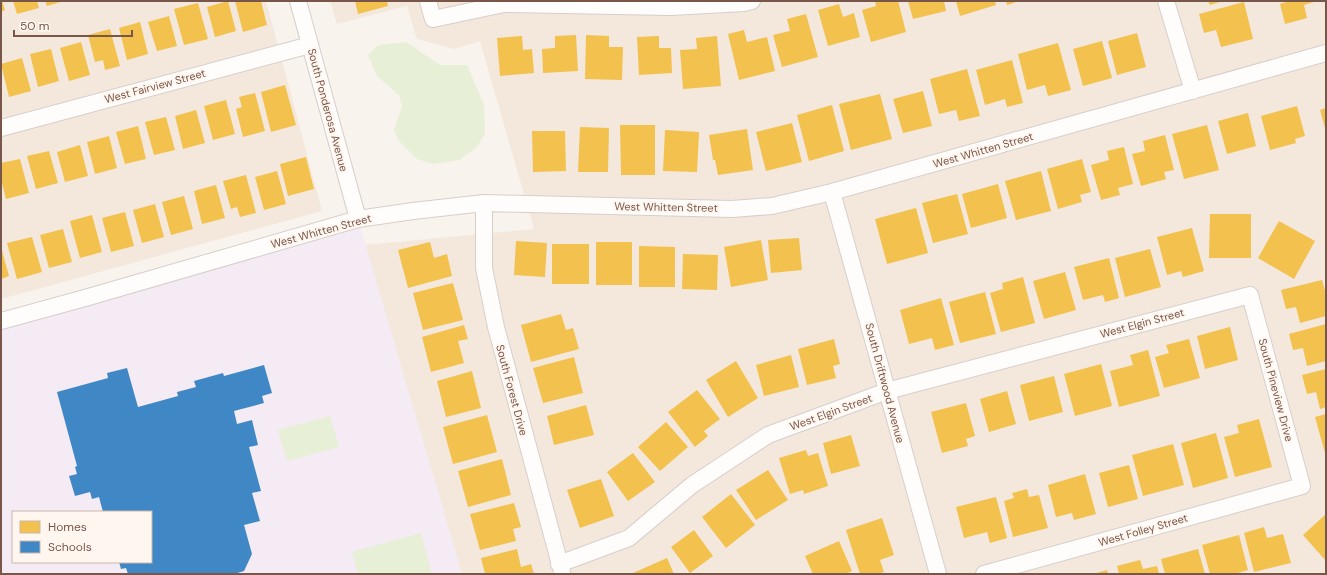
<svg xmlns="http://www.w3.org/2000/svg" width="1327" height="575" font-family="'DM Sans',sans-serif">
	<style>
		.residential { fill: #f4e8dd }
		.education { fill: #f4ebf4; fill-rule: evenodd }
		.green { fill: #e7efd7 }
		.homes { fill: #f2c14e }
		.schools { fill: #3f88c5 }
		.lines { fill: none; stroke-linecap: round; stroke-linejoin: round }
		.minor-casing { stroke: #d7ceca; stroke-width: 18 }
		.minor { stroke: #fefdfc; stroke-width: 16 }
		.labels { text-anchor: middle; stroke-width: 4; stroke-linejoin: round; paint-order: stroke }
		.street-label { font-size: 11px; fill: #79564a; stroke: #fff7ef }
	</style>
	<rect width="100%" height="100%" fill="#f8f3ed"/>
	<path class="residential" d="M1,1H266L322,211L1,299Z
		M330,1H1326V574H462L365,245L534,229L480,41L454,49L417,39L407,6L337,24Z"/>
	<path class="education" d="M358,219L462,574H1V321ZM13,512H151V562H13Z"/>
	<path class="green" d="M406,42L440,65H467L484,105L485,134L476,148L459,160L433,164L417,159L399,141L394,130L402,107L399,95L377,76L368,55L378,45Z
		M330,416L339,447L287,461L278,430Z
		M421,533L432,574H358L352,552Z"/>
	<path class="homes" d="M1,1H2L5,10L1,12Z
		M13,1H37L39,8L17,14Z
		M45,1H64L47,6Z
		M228,1L236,31L215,37L207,7Z
		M235,1H261L267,25L243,32Z
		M355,1H387L388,6L358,14Z
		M875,1H898L906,32L871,42L862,10L876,6Z
		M908,1H944L946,11L913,19Z
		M956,1H995L996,5L960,16Z
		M1006,1H1020L1007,5Z
		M1208,1H1223L1210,5Z
		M1286,1H1317L1304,5L1307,18L1285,24L1280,4L1286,2Z
		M1244,2L1253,39L1221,47L1216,30L1204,33L1199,14Z
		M198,3L208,39L184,45L174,9Z
		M839,4L843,17L854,13L860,37L828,46L818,10Z
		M806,14L818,57L782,67L773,35L790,31L787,19Z
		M169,16L177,46L157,51L148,22Z
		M140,22L148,54L127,60L119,28Z
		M110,29L120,66L105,70L103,60L95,62L88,35Z
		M744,30L747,42L767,37L775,71L739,80L728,34Z
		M1137,33L1146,67L1117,75L1108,41Z
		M576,35L578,71L543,73L542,49L555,48V36Z
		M586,35L609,36V47H623L622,80L585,79Z
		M522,36L523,50L532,49L534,73L500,76L497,38Z
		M659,36V48H671L672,73L639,75L637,37Z
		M717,36L721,86L683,89L680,50L697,49L696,38Z
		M1102,41L1112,78L1083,86L1073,49Z
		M81,42L90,75L69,81L60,48Z
		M1058,43L1071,90L1048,96L1045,85L1027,90L1018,54Z
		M51,49L59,81L38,87L30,54Z
		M22,58L31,91L9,97L1,64Z
		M1012,60L1023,103L1007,107L1005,99L985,105L976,70Z
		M967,69L980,116L959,121L956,110L939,114L930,79Z
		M285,85L296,125L271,132L261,92Z
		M923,91L932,126L903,133L893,99Z
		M255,93L265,131L243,137L236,109L242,107L239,97Z
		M880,94L892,139L851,150L839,104Z
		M226,100L235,134L213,140L204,106Z
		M832,105L844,151L809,161L797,115Z
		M1297,106L1305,136L1295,139L1296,143L1270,150L1261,116Z
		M1326,108V132L1320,110Z
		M196,110L205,143L183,149L175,116Z
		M1248,113L1256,146L1227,154L1218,121Z
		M166,117L175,150L154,155L145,122Z
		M792,123L802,162L766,171L756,132Z
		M620,125H655V175H621Z
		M1207,125L1219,170L1184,179L1172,134Z
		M138,126L146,159L125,164L116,132Z
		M580,127L609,128L608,172H578Z
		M747,129L753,170L718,175L715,160H713L709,135Z
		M665,130L699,132L697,172L663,171Z
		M532,131H565L566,171L533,172Z
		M1165,135L1174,170L1164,172L1166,179L1141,186L1132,154L1145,151L1143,141Z
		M109,136L117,168L95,174L87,142Z
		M80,145L88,176L65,182L57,152Z
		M1124,147L1133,184L1118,188L1120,195L1101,200L1091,165L1109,160L1107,151Z
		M49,151L58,183L36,189L27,156Z
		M306,157L314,189L288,196L280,164Z
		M20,159L29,193L6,199L1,179V163Z
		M1082,159L1091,192L1080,195L1082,202L1058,209L1047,169Z
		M277,171L286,204L264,210L255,177Z
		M1041,171L1051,211L1016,220L1005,181Z
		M246,175L256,213L240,217L237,207L231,209L223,181Z
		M998,184L1007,218L971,228L962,194Z
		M216,185L225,218L202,224L194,191Z
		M957,194L968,234L933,243L922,203Z
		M184,196L193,229L171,235L162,202Z
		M155,204L164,237L142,243L133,210Z
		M916,208L928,253L887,264L875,219Z
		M125,212L134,246L111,252L102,218Z
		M1210,214H1251V258H1209Z
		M92,215L102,252L80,258L70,221Z
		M1279,221L1315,241L1294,279L1258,258Z
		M1192,228L1204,271L1183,277L1181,271L1167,275L1157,237Z
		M63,229L72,262L49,268L40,235Z
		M32,237L42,272L17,279L7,243Z
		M799,238L802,270L771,273L768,240Z
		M761,240L768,280L731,287L724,247Z
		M516,241L547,243L545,277L514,275Z
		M430,242L434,258L447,254L452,276L408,288L398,250Z
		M596,242H632V285H596Z
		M552,244H589V284H552Z
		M639,246L675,247V287H639Z
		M1,247L9,276L1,279Z
		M1150,249L1161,287L1125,297L1115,258Z
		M683,254L718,255L717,290L682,289Z
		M1109,258L1119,298L1105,302L1103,295L1083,300L1074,267Z
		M1065,272L1076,310L1044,319L1033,281Z
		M1023,277L1035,323L1001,332L990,293L1003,289L1002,283Z
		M1322,280L1326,294V316L1300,323L1296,307L1286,309L1281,290Z
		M453,283L463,320L423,330L413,293Z
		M985,292L996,334L960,343L949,302Z
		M941,298L954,345L935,350L932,338L909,344L900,310Z
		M561,314L566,330L573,328L579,349L531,362L521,325Z
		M1326,324V361L1307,366L1303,348L1293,350L1289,334Z
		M464,325L468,339L458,341L464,363L431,372L422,337Z
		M1230,327L1238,360L1205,369L1197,336Z
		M834,339L840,364L833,366L836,378L807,385L798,349Z
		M1189,339L1200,378L1164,388L1155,357L1169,353L1166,345Z
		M1148,350L1160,396L1119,407L1110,371L1133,365L1130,355Z
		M791,355L799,387L764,396L756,365Z
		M574,357L583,393L543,403L533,368Z
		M736,361L758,398L728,417L706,380Z
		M1101,364L1112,406L1075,416L1064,374Z
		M1326,369V407L1320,409L1316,392L1307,394L1302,375Z
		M472,371L481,408L446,417L437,381Z
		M1054,376L1063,412L1029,421L1020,385Z
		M697,390L720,419L704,431L708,436L695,447L668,412Z
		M1007,391L1016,424L989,432L980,399Z
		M966,403L975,436L966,439L968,446L942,453L931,412Z
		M586,405L594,435L554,445L547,416Z
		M1326,414V453H1325L1315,417Z
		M487,415L497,452L453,464L443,427Z
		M1259,419L1272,467L1235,477L1224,437L1239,433L1237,425Z
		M666,422L688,447L660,471L638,447Z
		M1216,433L1228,478L1193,488L1181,443Z
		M851,435L860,466L831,474L823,443Z
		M1173,444L1184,485L1143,496L1132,455Z
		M806,450L808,456L818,453L828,486L804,494L803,490L790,494L779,458Z
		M633,453L655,482L628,501L607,472Z
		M502,459L511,495L468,507L458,471Z
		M1129,465L1138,499L1108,507L1099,473Z
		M768,470L788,500L756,520L736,490Z
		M1085,474L1096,514L1074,520L1072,513L1056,517L1048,485Z
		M601,479L614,516L580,528L567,490Z
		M1027,489L1029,497L1039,495L1048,528L1013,537L1004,501L1014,498L1012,493Z
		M731,494L755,525L726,548L702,517Z
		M996,497L1007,538L990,543L987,532L964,538L956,507Z
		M514,503L521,527L513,529L516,541L480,550L470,514Z
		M1326,514V561L1303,535Z
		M882,518L894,555L880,560L884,572L877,574H860L846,530Z
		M1264,527L1267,538L1283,534L1291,563L1254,572L1244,533Z
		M694,530L713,556L690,573L671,547Z
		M1239,535L1248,570L1238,573V574H1210L1202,545Z
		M839,541L852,571L846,574H813L805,556Z
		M517,549L521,567L531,564L534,574H485L481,558Z
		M1198,549L1205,574H1165L1161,559Z
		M667,558L674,574H633V573Z
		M1140,560L1143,569L1157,566L1159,574H1119L1117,566Z
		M1107,570L1108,574H1093Z"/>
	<path class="schools" d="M264,365L272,393L262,396L264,403L234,411L237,424L252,420L258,445L249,447L261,491L252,493L260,521L244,525L252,554L244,571L234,574H128L126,568L121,569L119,562H151V512H103L99,497L92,499L90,492L75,496L69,476L77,474L75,467L77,466L57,392L108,378L107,373L127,368L138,407L178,396L177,392L196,387L194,381L223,373L224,376Z"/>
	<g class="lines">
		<g class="minor-casing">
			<path id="minor" d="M298,1L358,219
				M428,1L433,19L504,4L671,7L744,3L752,1
				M1166,1L1193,91
				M1,128L310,45
				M832,192L938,574
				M484,203V268L496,327L562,572
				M1,321L85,298L358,219L413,211L484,203L732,209L772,206L832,192L1326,53
				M559,564L629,538L692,485L768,435L887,391L1250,295L1302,486L984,574"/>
		</g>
		<use href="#minor" class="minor"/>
	</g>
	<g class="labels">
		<g class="street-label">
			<text transform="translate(155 86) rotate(-15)" y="4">West Fairview Street</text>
			<text transform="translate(328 110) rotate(75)" y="4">South Ponderosa Avenue</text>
			<text transform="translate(983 150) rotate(-16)" y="4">West Whitten Street</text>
			<text transform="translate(666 207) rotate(1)" y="4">West Whitten Street</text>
			<text transform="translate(321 231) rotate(-15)" y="4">West Whitten Street</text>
			<text transform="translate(1142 323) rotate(-15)" y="4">West Elgin Street</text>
			<text transform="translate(885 383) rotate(75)" y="4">South Driftwood Avenue</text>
			<text transform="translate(512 390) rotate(75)" y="4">South Forest Drive</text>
			<text transform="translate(1276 390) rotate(75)" y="4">South Pineview Drive</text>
			<text transform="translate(831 412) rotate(-20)" y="4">West Elgin Street</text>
			<text transform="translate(1143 530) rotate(-16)" y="4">West Folley Street</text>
		</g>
	</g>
	<rect width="1327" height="575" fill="none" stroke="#79564a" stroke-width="4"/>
	<rect x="12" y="511" width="140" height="52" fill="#fff7ef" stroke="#c9b7ad"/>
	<rect x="20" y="521" width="20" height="12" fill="#f2c14e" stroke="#c9b7ad"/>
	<text x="48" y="531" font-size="12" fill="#79564a">Homes</text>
	<rect x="20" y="541" width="20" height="12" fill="#3f88c5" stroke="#c9b7ad"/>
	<text x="48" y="551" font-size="12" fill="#79564a">Schools</text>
	<path d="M14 30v6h118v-6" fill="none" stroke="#79564a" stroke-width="2"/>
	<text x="20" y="30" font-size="12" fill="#79564a" stroke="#fff7ef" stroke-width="3" paint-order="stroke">50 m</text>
</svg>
